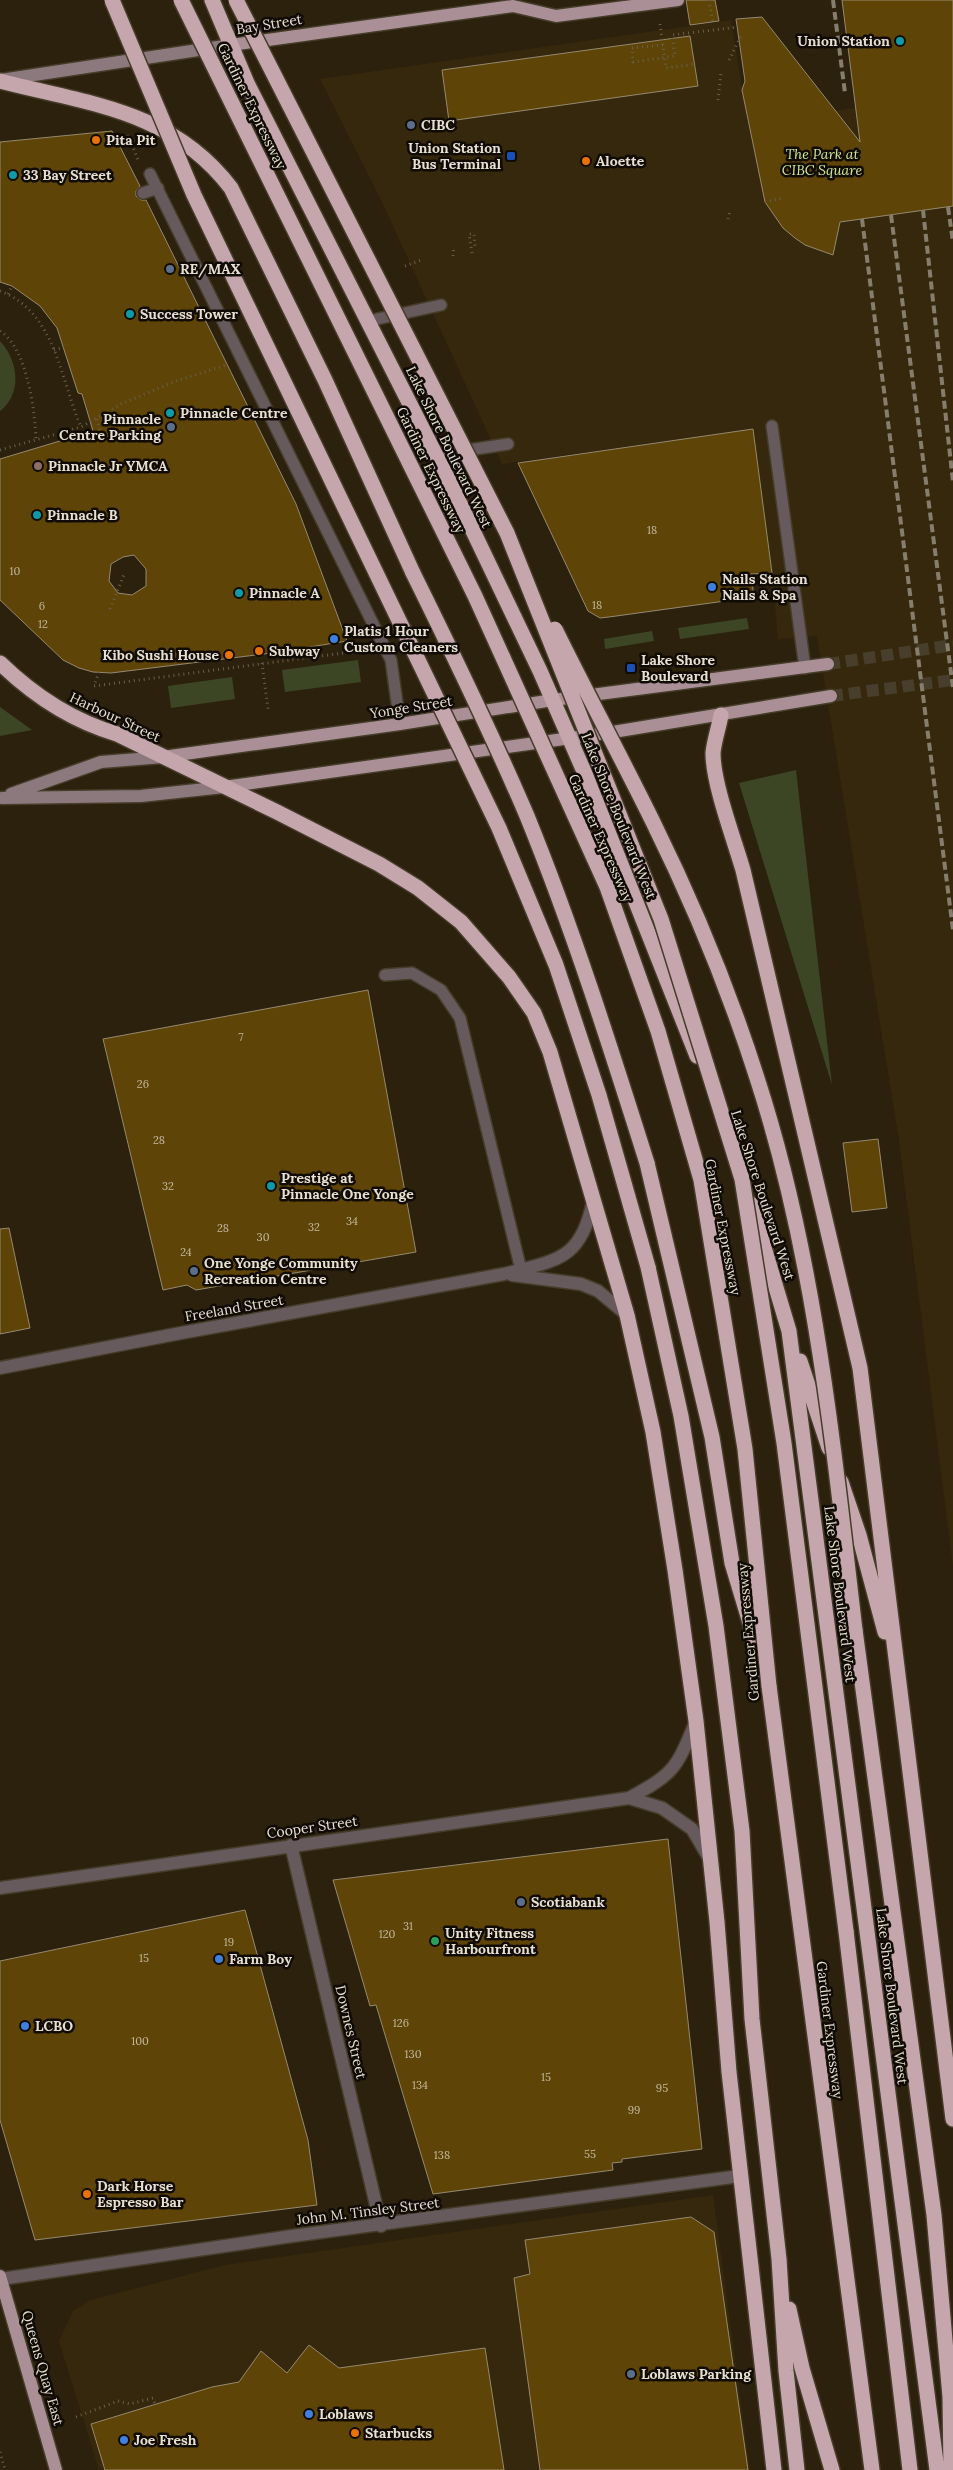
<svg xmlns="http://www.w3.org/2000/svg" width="953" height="2470" font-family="Lora,serif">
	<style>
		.built { fill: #36280c }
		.green { fill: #3d4624 }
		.building { fill: #5e4406; stroke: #968971; fill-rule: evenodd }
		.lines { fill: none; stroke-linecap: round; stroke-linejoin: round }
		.primary-tunnel { stroke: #473e2b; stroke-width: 12; stroke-dasharray: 12 6; stroke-linecap: butt }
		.lane-casing { stroke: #453c29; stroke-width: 14 }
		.street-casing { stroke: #453c29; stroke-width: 15 }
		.secondary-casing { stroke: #453c29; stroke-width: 15 }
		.primary-casing { stroke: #453c29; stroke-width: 15 }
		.highway-casing { stroke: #453c29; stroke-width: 18 }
		.path { stroke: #685f4d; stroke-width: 3; stroke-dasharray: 1 4; stroke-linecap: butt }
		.lane { stroke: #665a5c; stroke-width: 11 }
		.street { stroke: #665a5c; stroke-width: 12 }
		.secondary { stroke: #8c797d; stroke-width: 12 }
		.primary { stroke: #aa9096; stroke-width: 12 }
		.highway { stroke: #c5a6ad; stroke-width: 15 }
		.rail { stroke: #867e6d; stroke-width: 4; stroke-dasharray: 8 4; stroke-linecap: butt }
		.highway-bridge-casing { stroke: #453c29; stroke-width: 18; stroke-linecap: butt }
		.path-bridge { stroke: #685f4d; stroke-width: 3; stroke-dasharray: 1 4; stroke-linecap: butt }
		.highway-bridge { stroke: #c5a6ad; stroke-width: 15 }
		.culture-dot { fill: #0f9aa8; stroke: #100b04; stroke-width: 2 }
		.service-dot { fill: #5c6f8a; stroke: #100b04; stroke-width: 2 }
		.food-dot { fill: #e8710a; stroke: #100b04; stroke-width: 2 }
		.transit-dot { fill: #1a4fb4; stroke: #100b04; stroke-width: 2 }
		.education-dot { fill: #8d6e63; stroke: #100b04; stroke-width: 2 }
		.shop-dot { fill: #3f7fe0; stroke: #100b04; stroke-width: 2 }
		.leisure-dot { fill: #2e9e5b; stroke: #100b04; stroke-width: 2 }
		.labels { text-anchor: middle; stroke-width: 5; stroke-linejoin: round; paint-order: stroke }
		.number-label { font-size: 11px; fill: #c4b89f }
		.street-label { font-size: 14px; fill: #e6dfd2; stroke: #100b04 }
		.poi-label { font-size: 14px; font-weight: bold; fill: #e6dfd2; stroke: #100b04; text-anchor: start }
		.park-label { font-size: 14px; font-style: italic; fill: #d0e894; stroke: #100b04 }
	</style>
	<rect width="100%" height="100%" fill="#2b210d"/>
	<path class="built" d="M731,20L748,123L953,94V1567L899,1140L817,636L778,639L772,573L753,429L502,464L381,200L320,79Z
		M713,2195L750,2470H99L59,2341L73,2311L91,2300L225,2265Z"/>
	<path class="green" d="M0,341C18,360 23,393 0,411Z
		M747,618L749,629L680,639L678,628Z
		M652,631L654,641L605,649L604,639Z
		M358,660L361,682L285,692L282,670Z
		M232,677L235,699L171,708L168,686Z
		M0,707L32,730L0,736Z
		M796,770L832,1085L739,783Z"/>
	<path class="building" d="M686,0H715L719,21L690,25Z
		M842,0H953V206L840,222L833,255L805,245L795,238L783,228L765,202L742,90L745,81L736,19L762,17L860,142Z
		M690,36L698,86L449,121L442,70Z
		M112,131L140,186L136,191V196L141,200H146L296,504L347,641L272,653L111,673L93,672L79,668L63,660L0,600V459L93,431L82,394L78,393L57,328L40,306L12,286L0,282V142ZM134,555L146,569V586L132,595L118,593L109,581L111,564L123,557Z
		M753,429L772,573L751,574L754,597L609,617L600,618L588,611L518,463Z
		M368,990L416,1252L196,1290L187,1285L163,1290L103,1039Z
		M878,1139L887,1208L852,1212L843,1143Z
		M9,1228L30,1328L0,1334V1229Z
		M668,1839L702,2149L622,2159V2162L612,2163L613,2170L433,2194L376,2005L370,2006L333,1880Z
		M245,1910L308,2140L317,2205L35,2240L0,2120V1961Z
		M691,2217L714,2232L748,2470H540L514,2278L530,2274L525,2240Z
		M309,2345L339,2368L485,2348L504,2470H105L91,2424L212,2387L239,2382L261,2351L287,2373Z"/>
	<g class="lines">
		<path class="primary-tunnel" d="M828,664L953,645
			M831,696L953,680"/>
		<g class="lane-casing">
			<path id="lane" d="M150,174L391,660L400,724
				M143,193L158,188
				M368,321L441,305
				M772,426L805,668
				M436,455L508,444
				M385,975L412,973L441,990L460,1018L521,1270"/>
		</g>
		<g class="street-casing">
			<path id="street" d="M512,1275L581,1284L598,1291L627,1315
				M0,1368L181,1333L504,1274C556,1260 581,1261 593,1201
				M629,1798L662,1808L692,1829L709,1858
				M291,1845L381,2226
				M0,1888L629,1798C675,1773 676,1769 696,1721
				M1,2279L292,2236L740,2176"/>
		</g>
		<g class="secondary-casing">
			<path id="secondary" d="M1,80L231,45
				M11,794L101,762L163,757
				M2,798L141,796L224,787"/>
		</g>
		<g class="primary-casing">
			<path id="primary" d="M231,45L513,6L556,16L678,0
				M163,757L400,724L553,700L828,664
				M224,787L613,732L831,696
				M0,2276L56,2470"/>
		</g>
		<g class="highway-casing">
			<path id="highway" d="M212,0L247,83L452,487L540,671L586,776L697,1056
				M0,81C88,104 172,110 231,188L325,380L413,573
				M0,663C33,695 72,721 117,734L277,812L379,864L418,888L461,922L509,977L534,1013L550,1052L627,1315L653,1432L675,1570L696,1721L717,1922L729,2072L774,2470
				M721,715C719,727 714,741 713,753C713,784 734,839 743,870L860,1368L953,2119
				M647,1163L712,1437L732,1563L769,1686L872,2470
				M751,1204L789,1331L937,2470
				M648,1267L681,1416L716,1626L742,1831L752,2019L779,2259L786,2371L797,2470
				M800,1361L829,1448
				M841,1482L859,1535L885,1632
				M855,1630L934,2215L950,2397L951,2470
				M846,1931L910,2470
				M789,2309L802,2368L832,2470"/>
		</g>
		<path class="path" d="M660,24L666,68L695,64
			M663,45L632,48L633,62L675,56L672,35L738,27
			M729,60L742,34
			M718,100L721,73
			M128,135L139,162
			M765,202L782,198
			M728,219L730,211
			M472,253L469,234H474L475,247
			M453,256L454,246
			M405,266L421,260
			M0,291C56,312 60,379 81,427
			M8,294L12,286
			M0,331C27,348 35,410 36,440
			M54,350L64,347
			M97,419L101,433
			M0,450L81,427L121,404L176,381L226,365
			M110,609L125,572
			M262,663L268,709
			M99,672L94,686L366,650
			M76,2417L118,2401L130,2404L153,2398L155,2404
			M0,2452L5,2470"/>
		<use href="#lane" class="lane"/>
		<use href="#street" class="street"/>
		<use href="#secondary" class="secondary"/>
		<use href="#primary" class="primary"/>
		<use href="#highway" class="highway"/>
		<path class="rail" d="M833,0L845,93
			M948,207L953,242
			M923,210L953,482
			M891,215L953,688
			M862,219L953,930"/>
		<g class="highway-bridge-casing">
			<path id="highway-bridge" d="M112,0L194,195L499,828L556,965L599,1095L648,1267
				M181,0L475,596L607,887L658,1031L701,1180L745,1449L769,1686
				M236,0L507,533L661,919L742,1179L784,1443L846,1931
				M413,573C453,654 492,734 527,816C573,929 610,1046 647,1163
				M555,629C587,694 621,757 653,822C694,905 729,990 757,1078C815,1256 833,1444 855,1630"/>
		</g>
		<path class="path-bridge" d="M709,0L713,22"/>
		<use href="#highway-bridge" class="highway-bridge"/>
	</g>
	<g class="culture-dot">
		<circle cx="900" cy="41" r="5"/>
		<circle cx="13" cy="175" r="5"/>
		<circle cx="130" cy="314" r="5"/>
		<circle cx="170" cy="413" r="5"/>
		<circle cx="37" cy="515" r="5"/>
		<circle cx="239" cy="593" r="5"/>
		<circle cx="271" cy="1186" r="5"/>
	</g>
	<g class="service-dot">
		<circle cx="411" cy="125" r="5"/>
		<circle cx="170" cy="269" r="5"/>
		<circle cx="171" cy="427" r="5"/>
		<circle cx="194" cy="1271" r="5"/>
		<circle cx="521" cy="1902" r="5"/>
		<circle cx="631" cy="2374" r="5"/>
	</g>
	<g class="food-dot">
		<circle cx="96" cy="140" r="5"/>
		<circle cx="586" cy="161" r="5"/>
		<circle cx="259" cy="651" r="5"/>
		<circle cx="229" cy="655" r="5"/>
		<circle cx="87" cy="2194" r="5"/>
		<circle cx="355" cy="2433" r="5"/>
	</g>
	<g class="transit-dot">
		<rect x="506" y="151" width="10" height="10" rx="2.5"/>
		<rect x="626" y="663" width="10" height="10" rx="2.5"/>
	</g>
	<circle class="education-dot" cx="38" cy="466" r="5"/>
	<g class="shop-dot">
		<circle cx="712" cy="587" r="5"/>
		<circle cx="334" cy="639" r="5"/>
		<circle cx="219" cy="1959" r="5"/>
		<circle cx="25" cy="2026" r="5"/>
		<circle cx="309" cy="2414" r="5"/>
		<circle cx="124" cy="2440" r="5"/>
	</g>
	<circle class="leisure-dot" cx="435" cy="1941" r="5"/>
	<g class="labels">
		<g class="number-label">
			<text x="652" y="534">18</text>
			<text x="15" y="575">10</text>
			<text x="597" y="609">18</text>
			<text x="42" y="610">6</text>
			<text x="43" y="628">12</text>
			<text x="241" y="1041">7</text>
			<text x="143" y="1088">26</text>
			<text x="159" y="1144">28</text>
			<text x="168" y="1190">32</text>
			<text x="352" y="1225">34</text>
			<text x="314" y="1231">32</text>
			<text x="223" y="1232">28</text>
			<text x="263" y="1241">30</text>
			<text x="186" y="1256">24</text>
			<text x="408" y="1930">31</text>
			<text x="387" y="1938">120</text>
			<text x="229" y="1946">19</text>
			<text x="144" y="1962">15</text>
			<text x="401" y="2027">126</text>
			<text x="140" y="2045">100</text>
			<text x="413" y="2058">130</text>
			<text x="546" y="2081">15</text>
			<text x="420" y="2089">134</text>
			<text x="662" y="2092">95</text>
			<text x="634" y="2114">99</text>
			<text x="590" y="2158">55</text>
			<text x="442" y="2159">138</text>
		</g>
		<g class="street-label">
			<text transform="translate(269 24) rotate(-9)" y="5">Bay Street</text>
			<text transform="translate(252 106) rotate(64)" y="5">Gardiner Expressway</text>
			<text transform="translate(449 447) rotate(64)" y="5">Lake Shore Boulevard West</text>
			<text transform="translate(431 470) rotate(64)" y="5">Gardiner Expressway</text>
			<text transform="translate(411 707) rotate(-9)" y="5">Yonge Street</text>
			<text transform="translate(115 717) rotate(25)" y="5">Harbour Street</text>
			<text transform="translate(619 816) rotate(68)" y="5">Lake Shore Boulevard West</text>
			<text transform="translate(601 838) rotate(66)" y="5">Gardiner Expressway</text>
			<text transform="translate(763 1195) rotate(72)" y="5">Lake Shore Boulevard West</text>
			<text transform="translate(723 1227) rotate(79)" y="5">Gardiner Expressway</text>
			<text transform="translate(234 1308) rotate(-10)" y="5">Freeland Street</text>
			<text transform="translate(840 1594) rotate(83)" y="5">Lake Shore Boulevard West</text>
			<text transform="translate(748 1632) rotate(-95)" y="5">Gardiner Expressway</text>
			<text transform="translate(312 1827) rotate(-8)" y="5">Cooper Street</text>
			<text transform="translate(892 1996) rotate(83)" y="5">Lake Shore Boulevard West</text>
			<text transform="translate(830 2030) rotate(83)" y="5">Gardiner Expressway</text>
			<text transform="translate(351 2032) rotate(77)" y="5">Downes Street</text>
			<text transform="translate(368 2211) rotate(-7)" y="5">John M. Tinsley Street</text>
			<text transform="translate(43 2368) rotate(74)" y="5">Queens Quay East</text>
		</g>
		<g class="poi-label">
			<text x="890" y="46" text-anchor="end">Union Station</text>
			<text x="421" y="130">CIBC</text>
			<text x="106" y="145">Pita Pit</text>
			<text x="501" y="153" text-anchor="end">Union Station<tspan x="501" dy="16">Bus Terminal</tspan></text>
			<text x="596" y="166">Aloette</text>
			<text x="23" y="180">33 Bay Street</text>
			<text x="180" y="274">RE/MAX</text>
			<text x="140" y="319">Success Tower</text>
			<text x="180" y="418">Pinnacle Centre</text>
			<text x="161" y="424" text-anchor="end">Pinnacle<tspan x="161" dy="16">Centre Parking</tspan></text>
			<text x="48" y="471">Pinnacle Jr YMCA</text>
			<text x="47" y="520">Pinnacle B</text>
			<text x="722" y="584">Nails Station<tspan x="722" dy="16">Nails &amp; Spa</tspan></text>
			<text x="249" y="598">Pinnacle A</text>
			<text x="344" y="636">Platis 1 Hour<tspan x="344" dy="16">Custom Cleaners</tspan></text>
			<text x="269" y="656">Subway</text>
			<text x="219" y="660" text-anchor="end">Kibo Sushi House</text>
			<text x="641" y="665">Lake Shore<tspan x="641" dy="16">Boulevard</tspan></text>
			<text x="281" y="1183">Prestige at<tspan x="281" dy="16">Pinnacle One Yonge</tspan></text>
			<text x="204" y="1268">One Yonge Community<tspan x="204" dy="16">Recreation Centre</tspan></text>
			<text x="531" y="1907">Scotiabank</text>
			<text x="445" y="1938">Unity Fitness<tspan x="445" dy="16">Harbourfront</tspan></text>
			<text x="229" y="1964">Farm Boy</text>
			<text x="35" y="2031">LCBO</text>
			<text x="97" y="2191">Dark Horse<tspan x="97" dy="16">Espresso Bar</tspan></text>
			<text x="641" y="2379">Loblaws Parking</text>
			<text x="319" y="2419">Loblaws</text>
			<text x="365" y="2438">Starbucks</text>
			<text x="134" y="2445">Joe Fresh</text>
		</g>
		<g class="park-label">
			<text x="822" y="159">The Park at<tspan x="822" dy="16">CIBC Square</tspan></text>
		</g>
	</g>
</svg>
